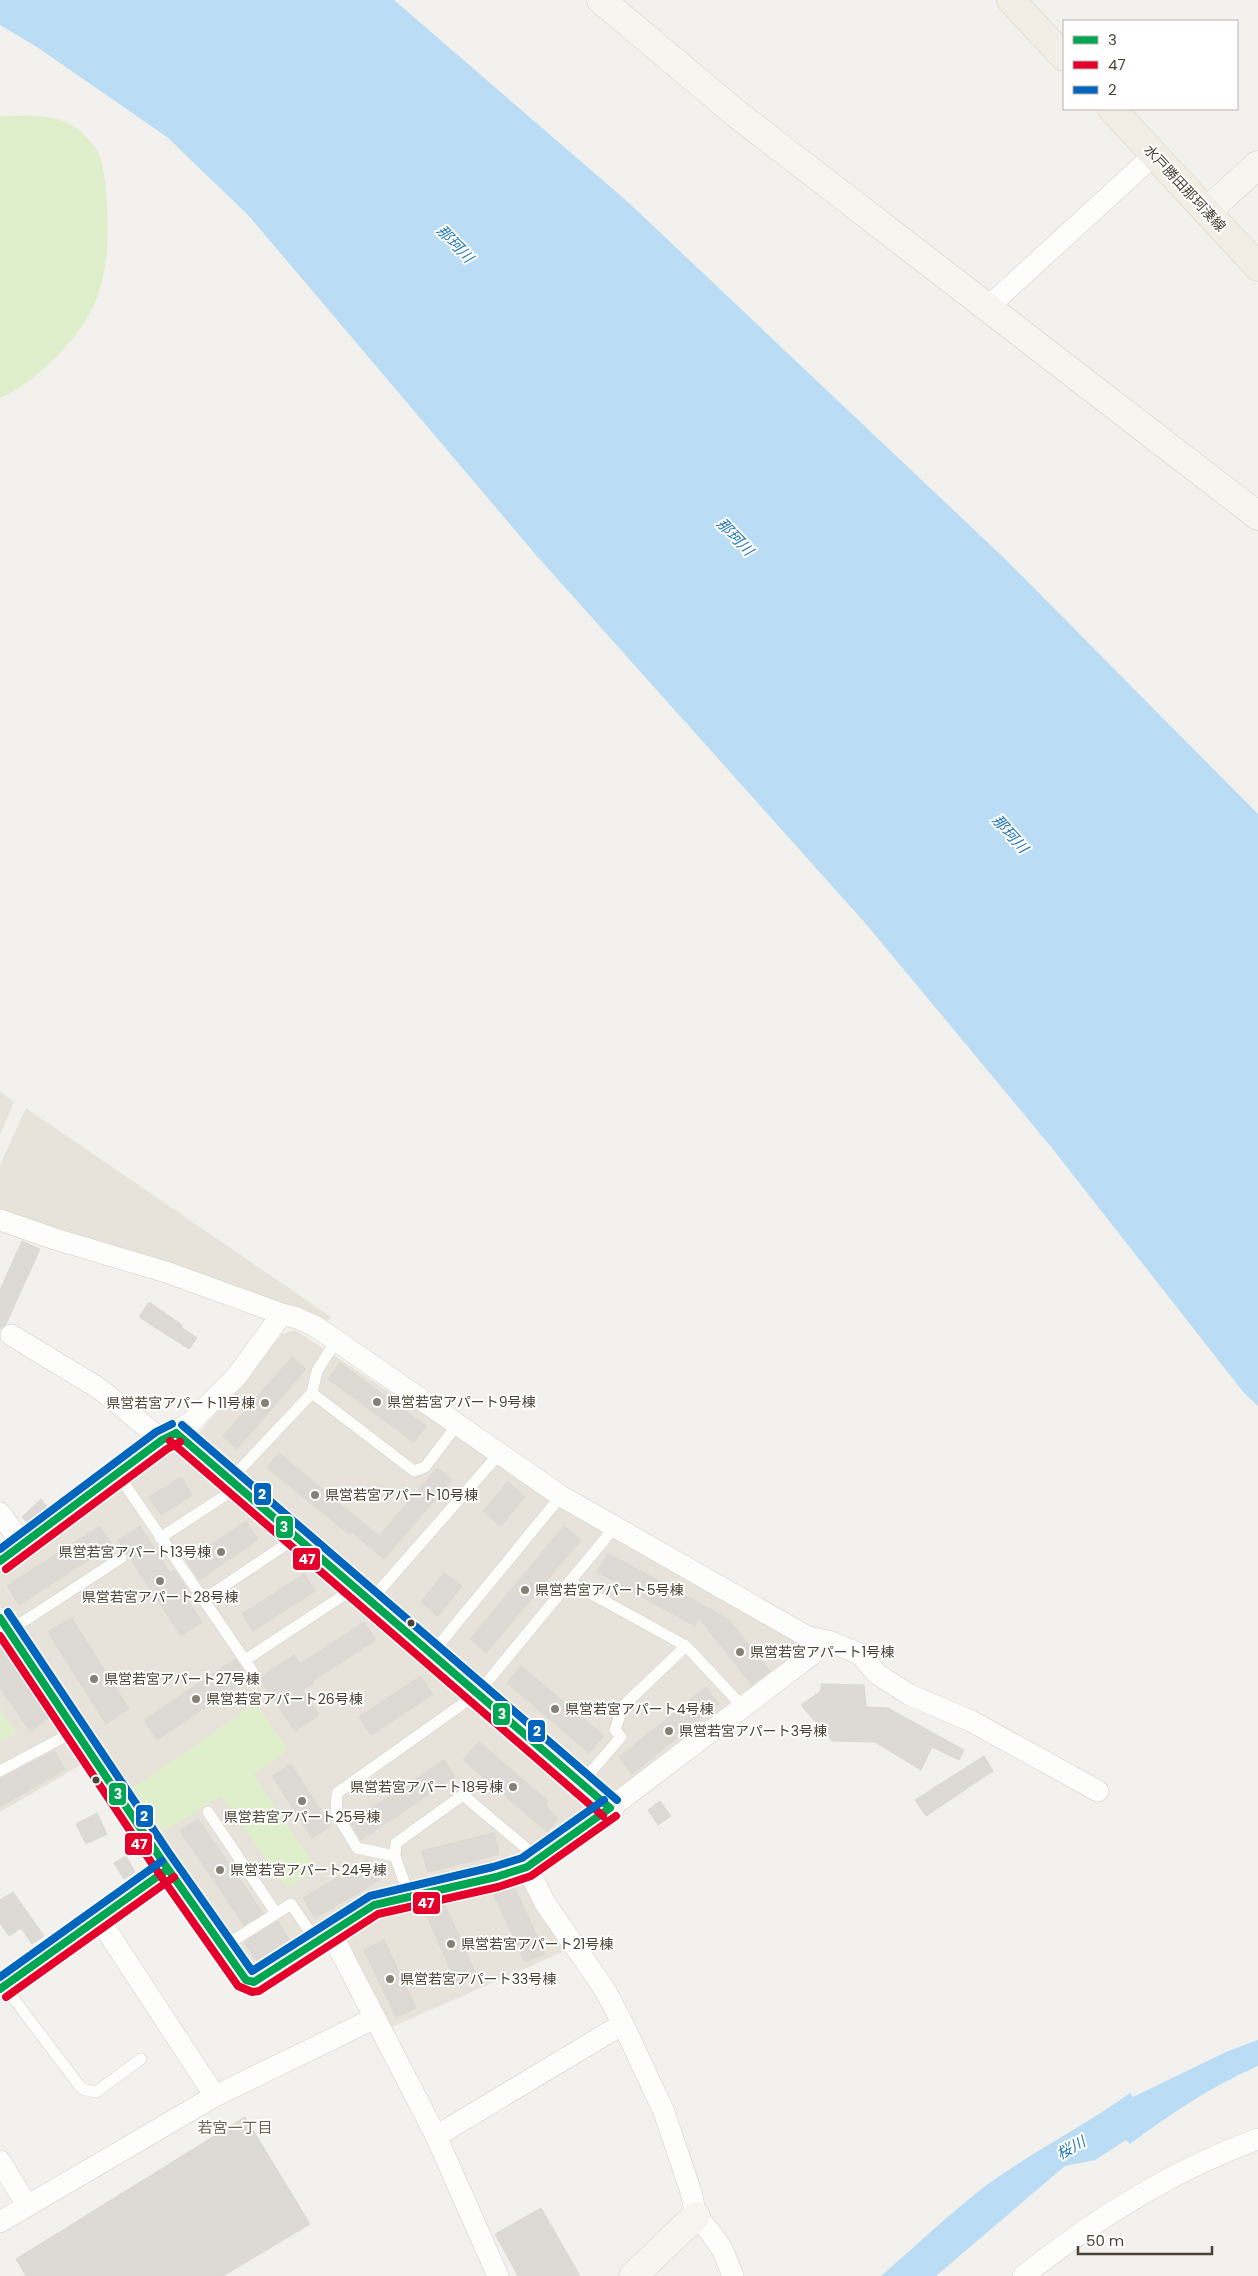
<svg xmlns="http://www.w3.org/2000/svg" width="1258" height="2276" font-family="Poppins,'Noto Sans JP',sans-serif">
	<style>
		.residential { fill: #e7e3da }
		.green { fill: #e0efcb }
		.water { fill: #badcf4 }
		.building { fill: #dddad5; stroke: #dbd8d2 }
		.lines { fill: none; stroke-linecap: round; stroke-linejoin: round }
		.lane-casing { stroke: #d1cfca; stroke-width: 12 }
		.street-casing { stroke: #d1cfca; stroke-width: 22 }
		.secondary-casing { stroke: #d3cfc3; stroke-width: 29 }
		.primary-casing { stroke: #d7ceb8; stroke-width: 29 }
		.lane { stroke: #fdfdfc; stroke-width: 11 }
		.street { stroke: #fdfdfc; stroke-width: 21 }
		.secondary { stroke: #f7f5f0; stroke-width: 28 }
		.primary { stroke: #f2eee5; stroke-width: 28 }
		.bus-1-casing { stroke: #fff; stroke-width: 11 }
		.bus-2-casing { stroke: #fff; stroke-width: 11 }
		.bus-3-casing { stroke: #fff; stroke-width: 11 }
		.bus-1 { stroke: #00a651; stroke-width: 8 }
		.bus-2 { stroke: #e4002b; stroke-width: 8 }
		.bus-3 { stroke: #0065bd; stroke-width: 8 }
		.poi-dot { fill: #868077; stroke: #fff; stroke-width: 2 }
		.bus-dot { fill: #4b4337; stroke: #fff; stroke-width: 2 }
		.labels { text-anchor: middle; stroke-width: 4; stroke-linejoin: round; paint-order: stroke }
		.street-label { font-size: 14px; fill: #4b4337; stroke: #fff }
		.poi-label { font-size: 14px; fill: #4b4337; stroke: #fff; text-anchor: start }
		.water-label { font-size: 15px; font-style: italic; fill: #2479b9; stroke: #fff }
		.neighbourhood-label { font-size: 15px; fill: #6f614d; stroke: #fff }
		.line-badge { stroke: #fff; stroke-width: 2 }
		.badge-label { font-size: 14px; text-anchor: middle; font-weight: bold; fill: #fff }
	</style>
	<rect width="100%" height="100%" fill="#f3f1ed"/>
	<path class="residential" d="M0,1091L14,1102L0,1135Z
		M26,1108L331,1317L326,1323L0,1213V1165Z
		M295,1330L557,1502L795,1641L797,1657L617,1795L604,1794L199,1442V1433L282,1334Z
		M180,1451L585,1797L587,1809L522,1861L407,1891L258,1968L242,1965L0,1605V1568L162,1452Z
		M0,1637L86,1762L0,1812Z
		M508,1881L525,1883L565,1951L387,2029L341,1940L373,1915Z"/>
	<path class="green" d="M0,116C26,116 59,112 80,131C86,136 96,147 99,154C104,165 106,190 107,203C109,235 108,269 96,300C82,336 36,383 0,398Z
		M256,1703L288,1750L253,1775L317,1869L287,1888L221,1796L163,1832L133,1788Z
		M0,1708L17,1734L0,1742Z"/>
	<path class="water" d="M0,0H394L629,203L1004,558L1258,814V1406L1244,1393L1052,1148L866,924L536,555L249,216L167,137L37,47L0,25Z
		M1258,2040V2066C1212,2086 1170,2114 1130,2144L1126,2140L1095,2160L1065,2166L936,2276H881C916,2246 951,2212 988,2184C1034,2151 1084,2126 1130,2093L1133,2097L1228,2051Z"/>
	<path class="building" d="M22,1241L40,1249L6,1324L0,1329V1290Z
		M149,1302L182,1325L181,1327L197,1338L189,1349L139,1317Z
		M292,1357L306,1369L237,1449L223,1436Z
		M340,1363L426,1426L414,1442L328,1379Z
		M279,1453L379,1536L437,1468L452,1480L384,1559L352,1532L350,1535L267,1468Z
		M181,1477L192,1495L161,1515L149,1497Z
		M508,1482L525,1497L501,1526L483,1511Z
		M41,1499L49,1509L28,1524L22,1517Z
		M246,1521L258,1540L199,1580L187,1561Z
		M100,1526L112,1545L19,1605L7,1586Z
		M140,1526L170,1573L174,1570L187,1589L182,1592L202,1622L181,1636L118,1540Z
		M564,1526L581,1540L486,1653L470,1639Z
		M608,1553L728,1619L770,1671L752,1685L699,1618L695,1626L597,1572Z
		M444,1573L462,1586L438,1616L421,1602Z
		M304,1574L315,1591L253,1631L242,1614Z
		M71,1617L129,1709L106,1724L48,1632Z
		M364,1622L376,1640L312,1681L313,1683L302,1690L319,1715L295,1731L259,1678L294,1655L300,1664Z
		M0,1643L50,1717L30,1731L0,1688Z
		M235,1659L248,1678L157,1740L144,1720Z
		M521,1666L604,1736L589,1753L507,1683Z
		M421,1676L433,1694L371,1735L359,1717Z
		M821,1684L864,1685L866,1707L888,1708L964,1750L959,1760L932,1747L921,1770L875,1742L832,1741L801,1705L821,1691Z
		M706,1687L719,1704L632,1774L619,1757Z
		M479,1742L548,1801L545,1805L558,1819L547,1832L463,1760Z
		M54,1751L65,1769L0,1807V1779Z
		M984,1756L993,1771L926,1816L915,1800Z
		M444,1760L455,1777L361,1840L350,1822Z
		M291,1764L331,1826L312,1838L272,1776Z
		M660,1801L671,1816L658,1825L648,1810Z
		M97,1813L107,1834L86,1844L76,1824Z
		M198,1819L263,1913L244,1925L180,1831Z
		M494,1833L499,1854L428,1872L422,1851Z
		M126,1856L135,1872L124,1879L114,1863Z
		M367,1860L380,1880L315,1918L303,1898Z
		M514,1886L545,1954L525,1962L494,1895Z
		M13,1892L44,1936L32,1944L21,1928L9,1936L0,1923V1900Z
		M445,1905L476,1974L456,1982L426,1914Z
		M278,1921L289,1939L256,1960L244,1942Z
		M384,1940L416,2008L396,2017L364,1950Z
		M245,2117L310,2224L223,2276H26L16,2259Z
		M541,2208L580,2276H518L495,2234Z"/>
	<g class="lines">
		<g class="lane-casing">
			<path id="lane" d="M312,1393L414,1471L425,1467L457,1425
				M117,1473L253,1672
				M231,1479L312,1393L317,1371L336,1341
				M160,1538L238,1487
				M570,1582L686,1646L743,1707
				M203,1600L297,1537
				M371,1600L499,1454
				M9,1631L121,1558
				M432,1653L561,1496
				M245,1660L356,1587
				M0,1771L75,1731
				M581,1783L621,1737L615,1730L623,1706L686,1646
				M208,1812L276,1913
				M395,1856L357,1848L336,1813L337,1793L478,1693L614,1528
				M409,1896L395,1856L396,1843L463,1795L539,1859
				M223,1947L291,1904L317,1942
				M4,1986L82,2089L96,2092L141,2059"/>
		</g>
		<g class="street-casing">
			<path id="street" d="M988,307L1154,155
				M0,1220L55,1239L166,1272L282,1314L297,1318L315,1326L561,1496L808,1637L810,1656L610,1808L527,1867L496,1877L374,1905L254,1982L246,1980L161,1859L0,1618
				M11,1335L100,1389L162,1440
				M0,1513L22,1544
				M0,1561L162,1440L191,1422L236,1377L282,1314
				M808,1637L831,1642L860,1654L877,1674L910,1695L971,1721L1098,1791
				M527,1867L545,1903L605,1990L623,2024L664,2112L691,2192L696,2216L708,2229L722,2249L733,2276
				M99,1919L215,2096
				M331,1933L436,2136L498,2276
				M0,1989L168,1869
				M436,2136L623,2024
				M0,2161L22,2197
				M0,2222L215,2096L375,2018
				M1023,2276C1095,2219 1172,2170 1258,2139"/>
		</g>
		<g class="secondary-casing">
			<path id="secondary" d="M601,0L738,115L1258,516
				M1207,211L1258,165
				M176,1433L297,1536L610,1808
				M633,2276L696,2216"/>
		</g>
		<g class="primary-casing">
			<path id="primary" d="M1011,0L1064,57
				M1112,109L1258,267"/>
		</g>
		<use href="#lane" class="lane"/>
		<use href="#street" class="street"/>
		<use href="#secondary" class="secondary"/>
		<use href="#primary" class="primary"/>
		<g class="bus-1-casing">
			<path id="bus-1" d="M176,1433L610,1808
				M0,1561L162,1440L176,1433
				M0,1618L161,1859L246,1980L254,1982L374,1905L496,1877L527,1867L610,1808
				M0,1989L168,1869"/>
		</g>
		<g class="bus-2-casing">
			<path id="bus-2" d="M170,1441L603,1816
				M6,1569L167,1449L180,1442
				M0,1636L153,1865L238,1986L252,1992L259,1991L378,1914L498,1887L531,1876L616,1816
				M6,1997L174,1877"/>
		</g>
		<g class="bus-3-casing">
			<path id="bus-3" d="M182,1425L617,1800
				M0,1549L156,1432L172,1424
				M8,1612L169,1853L252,1971L370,1896L493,1867L522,1858L604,1800
				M0,1977L162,1861"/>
		</g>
		<use href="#bus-1" class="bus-1"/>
		<use href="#bus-2" class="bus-2"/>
		<use href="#bus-3" class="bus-3"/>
	</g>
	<g class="poi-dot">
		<circle cx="377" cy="1402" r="5"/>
		<circle cx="265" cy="1403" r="5"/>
		<circle cx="315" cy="1495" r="5"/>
		<circle cx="221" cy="1552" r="5"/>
		<circle cx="160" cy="1581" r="5"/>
		<circle cx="525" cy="1590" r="5"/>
		<circle cx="740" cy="1652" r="5"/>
		<circle cx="94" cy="1679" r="5"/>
		<circle cx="196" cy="1699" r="5"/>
		<circle cx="555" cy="1709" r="5"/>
		<circle cx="669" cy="1731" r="5"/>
		<circle cx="513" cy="1787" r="5"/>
		<circle cx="302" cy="1801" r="5"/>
		<circle cx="220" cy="1870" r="5"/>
		<circle cx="451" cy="1944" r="5"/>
		<circle cx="390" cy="1979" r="5"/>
	</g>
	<g class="bus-dot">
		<circle cx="411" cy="1623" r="4.5"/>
		<circle cx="96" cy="1780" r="4.5"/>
	</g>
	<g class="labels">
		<g class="street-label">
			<text transform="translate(1185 188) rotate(47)" y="5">水戸勝田那珂湊線</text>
		</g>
		<g class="poi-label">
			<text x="387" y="1407">県営若宮アパート9号棟</text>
			<text x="255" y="1408" text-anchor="end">県営若宮アパート11号棟</text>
			<text x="325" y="1500">県営若宮アパート10号棟</text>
			<text x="211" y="1557" text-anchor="end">県営若宮アパート13号棟</text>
			<text x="535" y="1595">県営若宮アパート5号棟</text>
			<text x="160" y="1602" text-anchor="middle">県営若宮アパート28号棟</text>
			<text x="750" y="1657">県営若宮アパート1号棟</text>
			<text x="104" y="1684">県営若宮アパート27号棟</text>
			<text x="206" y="1704">県営若宮アパート26号棟</text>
			<text x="565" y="1714">県営若宮アパート4号棟</text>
			<text x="679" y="1736">県営若宮アパート3号棟</text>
			<text x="503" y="1792" text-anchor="end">県営若宮アパート18号棟</text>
			<text x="302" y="1822" text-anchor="middle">県営若宮アパート25号棟</text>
			<text x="230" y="1875">県営若宮アパート24号棟</text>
			<text x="461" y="1949">県営若宮アパート21号棟</text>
			<text x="400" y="1984">県営若宮アパート33号棟</text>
		</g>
		<g class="water-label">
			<text transform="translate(455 244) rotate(46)" y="5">那珂川</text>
			<text transform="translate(735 537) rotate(46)" y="5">那珂川</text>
			<text transform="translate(1010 834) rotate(48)" y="5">那珂川</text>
			<text transform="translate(1071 2148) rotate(-29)" y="5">桜川</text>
		</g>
		<g class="neighbourhood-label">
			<text x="235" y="2133">若宮一丁目</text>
		</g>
	</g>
	<g class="line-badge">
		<rect x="253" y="1482" width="19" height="24" rx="5" fill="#0065bd"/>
		<rect x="275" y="1515" width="19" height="24" rx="5" fill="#00a651"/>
		<rect x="292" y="1547" width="29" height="24" rx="5" fill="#e4002b"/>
		<rect x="492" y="1702" width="19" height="24" rx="5" fill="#00a651"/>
		<rect x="527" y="1719" width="19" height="24" rx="5" fill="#0065bd"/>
		<rect x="108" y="1782" width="19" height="24" rx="5" fill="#00a651"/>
		<rect x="135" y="1804" width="19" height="24" rx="5" fill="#0065bd"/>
		<rect x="124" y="1832" width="29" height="24" rx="5" fill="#e4002b"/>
		<rect x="412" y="1891" width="29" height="24" rx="5" fill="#e4002b"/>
	</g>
	<g class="badge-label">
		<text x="262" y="1499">2</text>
		<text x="284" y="1532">3</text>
		<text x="307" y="1564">47</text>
		<text x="502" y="1719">3</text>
		<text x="537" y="1736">2</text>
		<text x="118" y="1799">3</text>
		<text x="144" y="1821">2</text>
		<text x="139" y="1849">47</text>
		<text x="426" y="1908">47</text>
	</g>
	<rect x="1063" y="20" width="175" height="90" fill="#ffffff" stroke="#b7b4af"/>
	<rect x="1073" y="36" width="25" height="8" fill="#00a651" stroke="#b7b4af"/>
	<text x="1108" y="45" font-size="15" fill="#4b4337">3</text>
	<rect x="1073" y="61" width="25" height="8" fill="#e4002b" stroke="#b7b4af"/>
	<text x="1108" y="70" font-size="15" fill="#4b4337">47</text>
	<rect x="1073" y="86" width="25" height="8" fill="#0065bd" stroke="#b7b4af"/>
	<text x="1108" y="95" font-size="15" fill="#4b4337">2</text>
	<path d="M1078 2246v8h134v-8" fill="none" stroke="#4b4337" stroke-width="2.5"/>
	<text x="1086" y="2246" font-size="15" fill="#4b4337" stroke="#ffffff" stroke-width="4" paint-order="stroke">50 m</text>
</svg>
